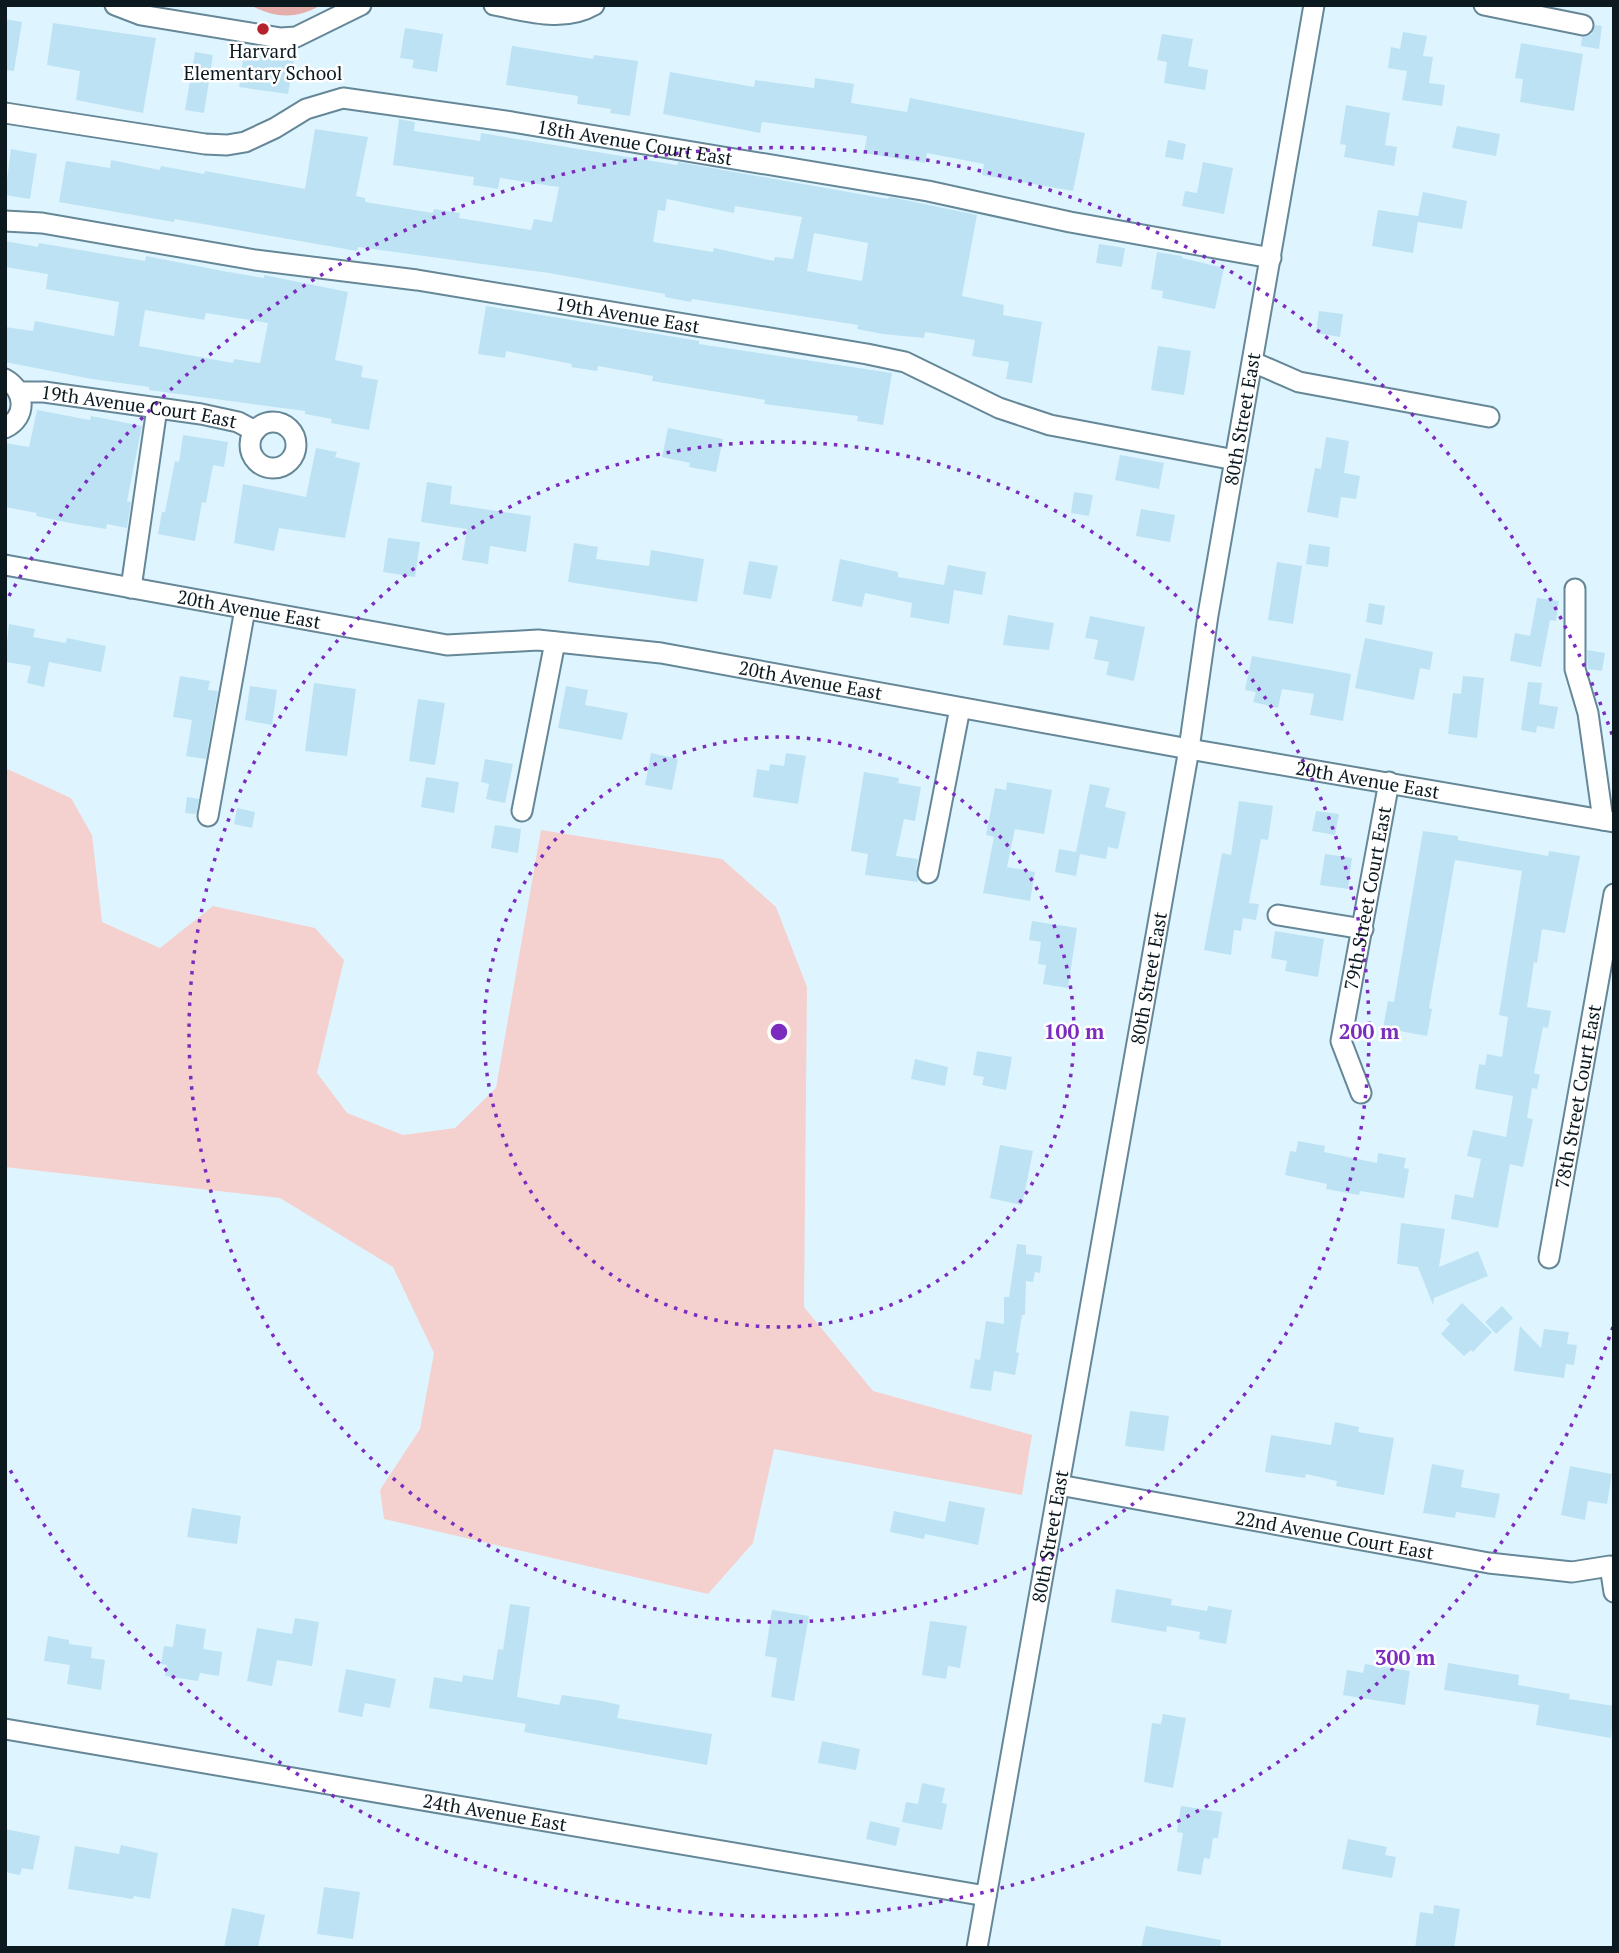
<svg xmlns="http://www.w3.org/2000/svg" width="1619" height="1953" font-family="'PT Serif',serif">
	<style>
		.green { fill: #f4d1cf }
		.water { fill: #e5aeaa }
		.building { fill: #bde2f3; fill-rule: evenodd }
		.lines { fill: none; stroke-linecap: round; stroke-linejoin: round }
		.minor-casing { stroke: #658797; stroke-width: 23 }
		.minor { stroke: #fff; stroke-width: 19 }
		.ring { fill: none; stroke: #7b2cbf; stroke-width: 3.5; stroke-dasharray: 3.5 7 }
		.poi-dot { fill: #b4222d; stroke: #fefefe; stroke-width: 2.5 }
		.labels { text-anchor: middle; stroke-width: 5; stroke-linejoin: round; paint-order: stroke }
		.poi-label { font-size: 19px; fill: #0c1a20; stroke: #fefefe }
		.street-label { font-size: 19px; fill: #0c1a20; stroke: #fefefe }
		.centre { fill: #7b2cbf; stroke: #fefefe; stroke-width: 3.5 }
		.ring-label { font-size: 21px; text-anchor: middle; font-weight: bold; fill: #7b2cbf; stroke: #fefefe; stroke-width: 5; stroke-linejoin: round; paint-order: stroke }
	</style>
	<rect width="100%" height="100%" fill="#def5ff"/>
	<path class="green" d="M5,768L71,798L92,835L102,922L160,948L213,906L315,928L344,960L317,1073L347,1113L403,1135L455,1128L496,1088L541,830L722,859L776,907L807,987L804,1307L873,1391L1032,1435L1022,1495L774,1449L753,1543L708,1594L384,1519L380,1490L420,1429L434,1353L393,1267L280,1198L5,1167Z"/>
	<path class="water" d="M250,5H321C296,20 274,18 250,5Z"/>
	<path class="building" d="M5,19L22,22L14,71L5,70Z
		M53,23L156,38L143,113L76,100L80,71L47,65Z
		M1595,25L1602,26L1599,49L1581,46L1582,37L1592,34Z
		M405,28L443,34L437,72L412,68L414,60L400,58Z
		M1403,32L1427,36L1423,56L1433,57L1429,83L1445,85L1442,106L1402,100L1407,71L1388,68L1391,47L1400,49Z
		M1162,34L1193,39L1188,66L1208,70L1205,90L1164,83L1167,62L1157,60Z
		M1521,43L1583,54L1574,111L1520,102L1523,79L1515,78Z
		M512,46L593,59L594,55L638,61L630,116L610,113L611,109L577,104L578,96L506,85Z
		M195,52L213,55L204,113L185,110Z
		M244,53L294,61L288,94L239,87Z
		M670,72L754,87L755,80L814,88L815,78L854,84L851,103L907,112L910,98L1085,133L1073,191L982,175L984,164L927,153L925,163L864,153L867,136L762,122L760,133L663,114Z
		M1346,105L1390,113L1385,145L1397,147L1394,166L1344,157L1346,145L1340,144Z
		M399,119L415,122L414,131L480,141L481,133L677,165L678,162L888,199L889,197L896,198L977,215L962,296L1004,305L1003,315L1042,322L1032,383L1006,379L1009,362L972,356L975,340L925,332L924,338L883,334L857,329L858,325L692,299L691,302L665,297V294L549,273L358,247L357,251L175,219L174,222L59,202L66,161L110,168L111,160L160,170L161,166L204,174L205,171L305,189L315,129L368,137L356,196L365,198V202L433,213L434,209L460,213L459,218L531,230L534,219L552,222L559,187L500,178L498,189L473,185L474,177L393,165ZM667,199L734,213L735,206L802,217L793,259L775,257L774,261L714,248L713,252L653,242L658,210L665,211ZM814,233L868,243L862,281L807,271Z
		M1457,126L1500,134L1496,156L1452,148Z
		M1168,140L1186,144L1183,160L1165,157Z
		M11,149L37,154L30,199L5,195Z
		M1203,162L1233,168L1224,214L1182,206L1185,191L1197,193Z
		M1423,192L1467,201L1462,229L1418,222L1413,253L1372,246L1378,210L1418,216Z
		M5,241L38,247L39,243L145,261L146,256L223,271L264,278V275L348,292L335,360L363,366L361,377L378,380L369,430L331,423L332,419L305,414V411L149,390V387L92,379L5,362V327L33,331L35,321L114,336L119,302L46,289L48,274L5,267ZM145,310L204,320L206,313L268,323L260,363L234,359L233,363L139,346Z
		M1099,244L1125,248L1122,267L1096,263Z
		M1157,252L1182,256V258L1224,268L1215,309L1162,298L1163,291L1151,289Z
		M486,306L699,341V344L892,373L883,425L857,421L858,416L764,404L765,400L652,381L653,376L598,366L597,371L571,367L572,364L506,351L505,358L478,354Z
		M1319,311L1343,314L1340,337L1316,333Z
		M1158,346L1191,351L1184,395L1151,390Z
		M37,410L90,420L91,416L142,426L127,501L131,502L127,528L107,524L106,529L70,523L36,516L37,513L5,507V443L29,447Z
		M668,428L723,439L716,472L689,467L690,463L662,457Z
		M183,435L228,442L224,467L213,465L206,503L202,502L195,541L158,534L162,512H165L175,461L179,462Z
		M1326,437L1349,441L1344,473L1360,476L1356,499L1341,497L1338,518L1307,512L1315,468L1321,469Z
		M316,448L337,452L335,457L360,463L345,538L279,528L274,551L234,543L243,484L306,497Z
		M1120,455L1164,463L1159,489L1115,480Z
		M427,482L452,486L450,504L531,516L526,552L490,546L488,564L462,560L467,529L421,522Z
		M1074,492L1093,495L1089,516L1071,513Z
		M1141,509L1175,515L1170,542L1136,536Z
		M388,538L420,542L415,577L383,572Z
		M574,543L598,547L596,559L649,566L651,550L704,559L697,602L568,582Z
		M1309,544L1330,547L1328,567L1306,564Z
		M840,559L898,572V577L944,585L948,565L986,572L982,595L954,590L949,624L910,617L912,603L865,593L862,607L832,601Z
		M749,561L778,566L771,599L743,594Z
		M1277,562L1302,566L1293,624L1268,620Z
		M1537,598L1559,601L1556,621L1550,620L1541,667L1510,661L1515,633L1530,636Z
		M1369,603L1385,606L1382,625L1366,622Z
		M1008,615L1054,623L1049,650L1003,645Z
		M1090,616L1145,627L1134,681L1106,675L1109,662L1094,659L1098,640L1085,638Z
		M9,624L35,629L33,637L66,643L67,638L106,646L101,672L49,662L44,687L27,683L31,666L5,662Z
		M1365,638L1433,652L1430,670L1420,668L1414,700L1355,688Z
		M1587,650L1605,653L1602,671L1588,669Z
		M1252,656L1351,674L1343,721L1310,715L1314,694L1282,689L1278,708L1253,702L1256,692L1245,690Z
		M180,676L210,681L208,690L218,691L206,759L186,756L192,720L173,717Z
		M1463,676L1484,678L1477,738L1448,734L1453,693L1461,694Z
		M1528,682L1542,683L1539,704L1558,707L1554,729L1537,726L1536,733L1521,730Z
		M314,683L356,689L347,756L305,751Z
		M250,686L277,690L272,725L245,720Z
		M566,686L588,690L585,705L628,713L622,740L558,728Z
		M418,699L445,703L435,765L409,761Z
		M651,753L678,759L672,790L645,785Z
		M786,753L806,756L798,804L753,797L757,769L769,771L770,764L784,766Z
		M485,759L513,764L505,803L486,799L489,784L481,782Z
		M864,772L899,778L898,783L921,787L915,821L904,819L896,856L918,859L916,871L918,882L865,875L868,854L851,851Z
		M426,777L459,782L454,813L421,807Z
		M1007,782L1052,790L1044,834L1015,829L1007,867L1035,872L1030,901L983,893L994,837L986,835L995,788L1006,790Z
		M1090,784L1110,788L1105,807L1126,812L1118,849L1108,847L1106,859L1080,854L1076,876L1055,872L1059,849L1076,852Z
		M187,797L199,799L196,814L185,813Z
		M1239,801L1273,806L1268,840L1261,839L1249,903L1259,904L1256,920L1243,918L1241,931L1234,930L1231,955L1204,950L1222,853L1231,855Z
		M237,808L255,812L252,828L234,824Z
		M1316,811L1339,814L1335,835L1312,831Z
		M495,825L521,829L518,853L491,848Z
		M1423,831L1458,836V840L1548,856L1549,851L1580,856L1565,933L1542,929L1537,963L1534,962L1527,1007L1551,1011L1548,1028L1543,1027L1534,1073L1540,1075L1537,1089L1532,1088L1527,1118L1533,1119L1523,1167L1510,1164L1498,1228L1451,1219L1455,1194L1473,1198L1481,1159L1467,1156L1473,1130L1506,1137L1513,1096L1475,1089L1479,1064L1485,1065L1487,1054L1502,1057L1508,1017L1499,1015L1522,871L1455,860L1429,1008L1432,1009L1427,1036L1383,1028L1388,1001L1394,1002Z
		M1325,854L1352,858L1348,889L1320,885Z
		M1032,921L1077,928L1068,988L1043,984L1046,965L1038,964L1041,942L1029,940Z
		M1275,931L1324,939L1318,977L1285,971L1287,961L1271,958Z
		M977,1051L1012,1057L1006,1090L982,1085L984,1077L973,1075Z
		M915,1059L948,1067L945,1086L911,1079Z
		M1298,1141L1325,1146L1324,1152L1377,1163L1378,1153L1406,1158L1404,1168L1409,1169L1404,1198L1360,1191L1359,1195L1326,1189L1327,1184L1285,1175L1290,1151L1296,1152Z
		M1000,1145L1033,1151L1022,1205L990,1198Z
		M1401,1223L1445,1229L1439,1267L1478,1251L1488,1276L1434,1298L1433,1305L1418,1267L1397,1264Z
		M1017,1244L1026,1245V1254L1042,1256L1040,1273L1035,1272L1033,1282L1026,1281L1025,1315H1022L1016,1352L1019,1353L1015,1375L994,1371L991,1391L970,1388L975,1359L980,1360L986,1321L1004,1324V1297H1009Z
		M1462,1303L1492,1332L1473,1352L1471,1350L1464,1356L1441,1334L1450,1324L1446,1320Z
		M1502,1306L1513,1318L1496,1334L1485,1322Z
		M1520,1326L1541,1348L1544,1329L1569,1332L1567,1344L1577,1345L1574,1365L1566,1364L1564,1378L1514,1371Z
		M1130,1411L1169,1416L1164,1451L1125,1446Z
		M1335,1422L1359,1427L1358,1432L1394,1438L1384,1495L1336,1486L1337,1481L1306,1474L1305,1478L1265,1472L1271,1435L1331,1445Z
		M1432,1464L1464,1470L1461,1487L1500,1494L1495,1518L1456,1512L1455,1518L1423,1513Z
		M1570,1466L1612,1474L1607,1504L1588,1501L1585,1520L1561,1515Z
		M949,1501L985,1508L978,1545L925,1534L924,1539L890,1532L894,1511L945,1522Z
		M192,1508L241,1516L237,1544L187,1537Z
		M1116,1589L1172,1599L1171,1605L1207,1611L1208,1606L1232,1610L1226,1644L1199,1639L1200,1632L1167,1626L1166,1632L1111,1622Z
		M510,1604L530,1607L517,1697L559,1705L562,1695L602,1701L620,1705L617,1718L712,1734L707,1765L524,1732L526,1724L429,1708L434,1677L462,1682L463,1675L493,1680L498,1649L503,1650Z
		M772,1610L809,1616L794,1701L771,1697L777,1658L765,1656Z
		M295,1618L319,1622L312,1666L277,1660L272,1686L247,1681L257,1628L292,1634Z
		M930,1621L967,1626L960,1668L948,1666L946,1679L922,1675Z
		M176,1624L206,1629L203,1649L222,1652L219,1676L200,1673L198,1681L165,1676L167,1665L161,1664L164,1646L173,1647Z
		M48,1636L69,1640V1644L92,1647L91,1658L105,1660L101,1690L67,1684L70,1665L44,1661Z
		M1448,1663L1519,1675L1518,1685L1570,1694L1569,1699L1614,1706L1611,1738L1536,1725L1539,1705L1444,1690Z
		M1365,1664L1410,1671L1405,1705L1343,1695L1347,1670L1363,1673Z
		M346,1669L396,1679L390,1708L365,1703L362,1717L338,1712Z
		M1163,1714L1186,1718L1173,1788L1144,1782L1152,1723L1161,1724Z
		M822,1741L860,1749L856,1770L818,1763Z
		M922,1783L945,1788L942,1803L947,1804L942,1830L902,1822L906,1802L918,1804Z
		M1181,1806L1222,1812L1218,1838H1213L1210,1859L1204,1858L1201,1875L1177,1871L1183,1833L1177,1832Z
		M870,1821L900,1828L896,1846L866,1839Z
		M5,1829L40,1836L33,1870L22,1868L20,1875L5,1872Z
		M1348,1839L1387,1847L1385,1855L1396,1857L1392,1878L1342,1869Z
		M121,1845L158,1853L150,1899L134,1896L133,1899L68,1889L75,1846L119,1854Z
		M324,1887L360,1892L353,1939L317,1934Z
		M1434,1905L1460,1909L1454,1948H1415L1420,1912L1433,1914Z
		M232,1908L265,1915L258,1948H224Z
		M1146,1926L1221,1940L1220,1948H1141Z"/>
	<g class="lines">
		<g class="minor-casing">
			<g id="minor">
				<path d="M115,5L141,15L281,38L296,37L361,5"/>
				<path d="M494,5C527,11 563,23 594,5"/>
				<path d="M1484,5L1583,25"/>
				<path id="s1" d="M5,113L205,144L227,145L245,142L275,128L306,109L343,98L512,122L928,191L1070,222L1271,258"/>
				<path id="s2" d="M5,221L42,223L255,260L417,280L867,354L905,362L999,408L1050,425L1235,460"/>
				<path d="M1253,362L1299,382L1489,417"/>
				<path d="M5,379C25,390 28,417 5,428"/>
				<path id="s3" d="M19,392H44L201,414L238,422L255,431"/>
				<circle cx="273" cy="445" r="23"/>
				<path id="s4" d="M5,565L447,645L538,640L661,653L1189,749L1614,822"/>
				<path d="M131,588L157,408"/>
				<path d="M1575,589V669L1588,713L1603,820"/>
				<path d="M522,811L555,642"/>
				<path d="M208,816L245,609"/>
				<path d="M928,873L960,708"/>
				<path d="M1278,915L1363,929"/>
				<path id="s5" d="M1361,1093L1341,1041L1389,782"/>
				<path id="s6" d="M1549,1258L1614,894"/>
				<path id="s7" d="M1059,1485L1489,1563L1572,1572L1610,1566L1614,1592"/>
				<path id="s8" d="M5,1729L986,1896"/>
				<path id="s9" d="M977,1948L1189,749L1208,615L1314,5"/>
			</g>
		</g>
		<use href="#minor" class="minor"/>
	</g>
	<g class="ring">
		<circle cx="779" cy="1032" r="295"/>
		<circle cx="779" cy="1032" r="590"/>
		<path d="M1613 1327A885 885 0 0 1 9 1468M9 596A885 885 0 0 1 1613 737"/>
	</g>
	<circle class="poi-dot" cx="263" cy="29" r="7"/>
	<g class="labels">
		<g class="poi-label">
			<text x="263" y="58">Harvard<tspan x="263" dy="22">Elementary School</tspan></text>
		</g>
		<g class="street-label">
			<text dy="7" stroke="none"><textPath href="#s1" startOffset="646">18th Avenue Court East</textPath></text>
			<text dy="7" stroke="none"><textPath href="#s2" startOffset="630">19th Avenue East</textPath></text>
			<text dy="7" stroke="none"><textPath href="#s3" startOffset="121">19th Avenue Court East</textPath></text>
			<text dy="7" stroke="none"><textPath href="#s9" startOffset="1552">80th Street East</textPath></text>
			<text dy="7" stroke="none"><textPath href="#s4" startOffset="248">20th Avenue East</textPath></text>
			<text dy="7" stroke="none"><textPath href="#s4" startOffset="816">20th Avenue East</textPath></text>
			<text dy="7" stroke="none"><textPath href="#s4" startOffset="1382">20th Avenue East</textPath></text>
			<text dy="7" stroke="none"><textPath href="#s5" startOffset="201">79th Street Court East</textPath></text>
			<text dy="7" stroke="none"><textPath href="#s9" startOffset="985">80th Street East</textPath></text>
			<text dy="7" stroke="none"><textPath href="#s6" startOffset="164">78th Street Court East</textPath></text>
			<text dy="7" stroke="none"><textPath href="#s9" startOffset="418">80th Street East</textPath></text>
			<text dy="7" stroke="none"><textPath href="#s7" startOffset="280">22nd Avenue Court East</textPath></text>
			<text dy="7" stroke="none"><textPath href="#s8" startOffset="497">24th Avenue East</textPath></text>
		</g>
	</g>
	<circle cx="779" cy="1032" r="10" class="centre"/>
	<g class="ring-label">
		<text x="1074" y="1039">100 m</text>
		<text x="1369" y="1039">200 m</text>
		<text x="1405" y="1665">300 m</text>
	</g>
	<rect width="1619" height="1953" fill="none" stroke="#0c1a20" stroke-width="14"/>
</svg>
